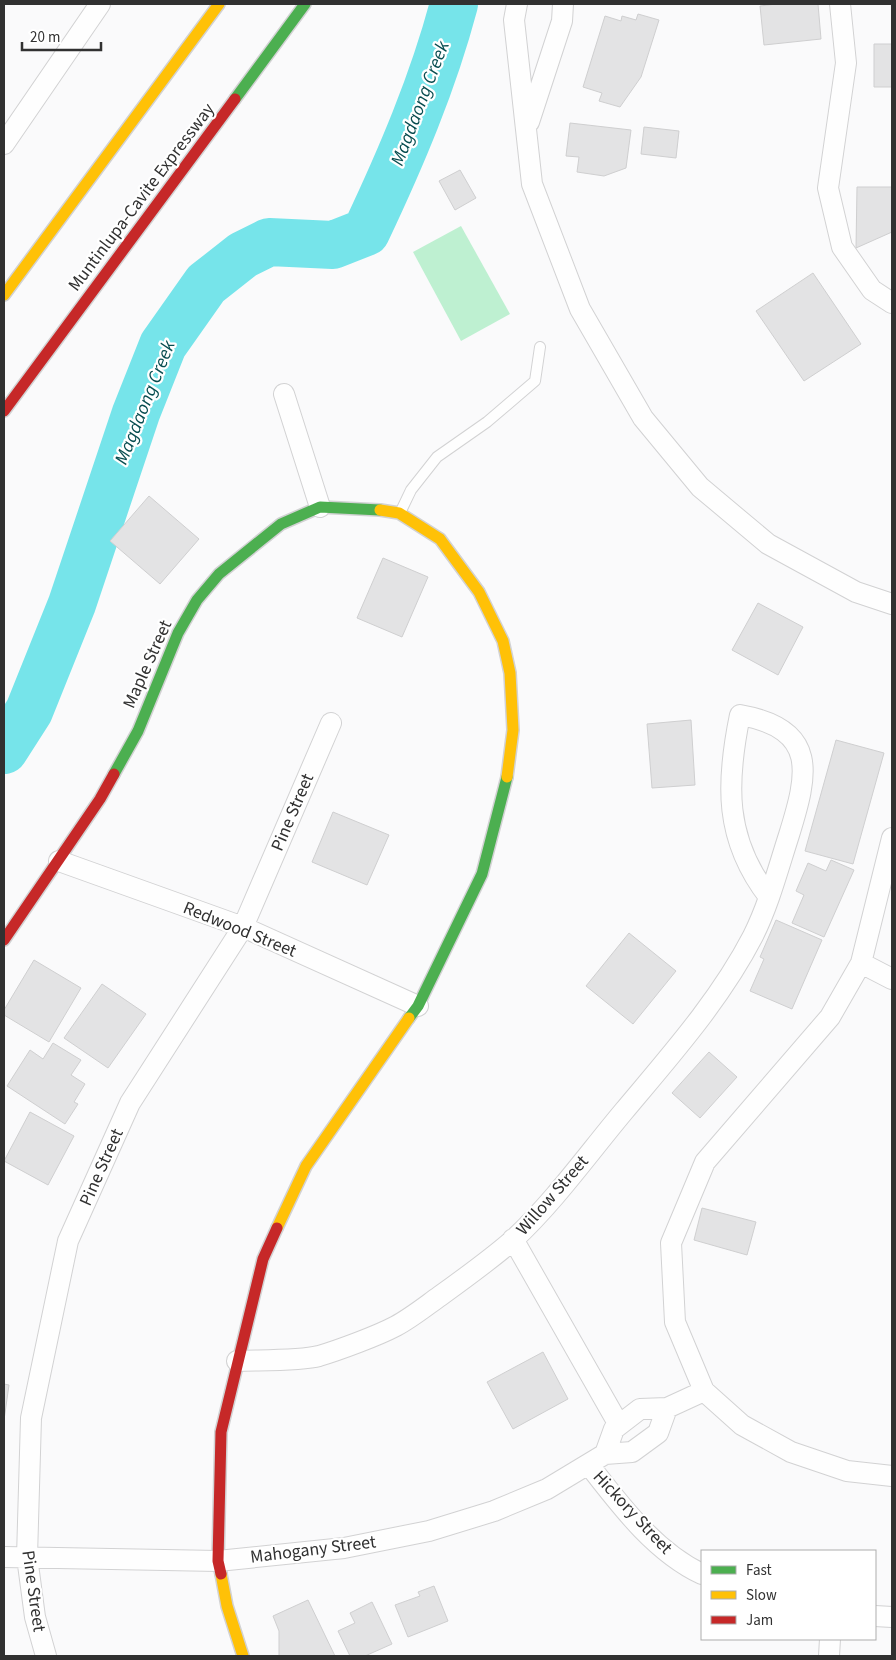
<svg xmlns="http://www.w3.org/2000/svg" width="896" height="1660" font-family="'Source Sans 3',sans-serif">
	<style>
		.green { fill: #bef0d1 }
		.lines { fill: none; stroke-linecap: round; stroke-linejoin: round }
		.river { stroke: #76e4ea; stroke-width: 48 }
		.building { fill: #e3e3e4; stroke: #cfcfd0 }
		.lane-casing { stroke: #d2d2d3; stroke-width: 12 }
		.street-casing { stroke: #d2d2d3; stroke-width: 22 }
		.fast-casing { stroke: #d2d2d3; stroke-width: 14 }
		.slow-casing { stroke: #d2d2d3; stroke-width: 14 }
		.jam-casing { stroke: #d2d2d3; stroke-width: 14 }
		.lane { stroke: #fefefe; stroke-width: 10 }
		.street { stroke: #fefefe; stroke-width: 20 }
		.fast { stroke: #4caf50; stroke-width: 11 }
		.slow { stroke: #ffc107; stroke-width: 11 }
		.jam { stroke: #c62828; stroke-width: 11 }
		.labels { text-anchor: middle; stroke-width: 4.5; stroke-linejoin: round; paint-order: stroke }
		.street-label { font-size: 18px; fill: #313131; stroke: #fff }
		.water-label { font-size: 19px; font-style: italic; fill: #084d50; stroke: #fff }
	</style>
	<rect width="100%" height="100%" fill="#fafafb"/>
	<path class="green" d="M461,226L510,314L461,341L413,252Z"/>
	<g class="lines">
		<path class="river" d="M4,750L29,711L72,604L136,413L163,345L206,284L243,255L269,242L333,245L366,232C401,158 433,83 454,4"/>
	</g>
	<path class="building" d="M776,4H818L821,39L764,45L760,6Z
		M638,14L659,20L641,77L620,107L599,101L602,93L583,87L605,16L621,21L622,16L636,20Z
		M874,44H892V87H874Z
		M570,123L631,130L626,168L604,176L577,172L579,157L566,156Z
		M644,127L679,131L676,158L641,154Z
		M460,170L476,198L455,210L439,181Z
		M857,187H892V232L856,248Z
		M813,273L861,344L804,381L756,311Z
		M149,496L199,539L160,584L110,541Z
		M383,558L428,577L402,637L357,618Z
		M758,603L803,627L778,675L732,650Z
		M691,720L695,785L652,788L647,724Z
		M836,740L884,753L853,864L805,851Z
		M333,812L389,835L367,885L312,862Z
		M831,860L854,870L824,937L792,923L804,895L796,891L808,863L826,871Z
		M776,920L822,940L792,1009L750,991L764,959L760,957Z
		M629,933L676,971L633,1024L586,986Z
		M34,960L81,988L49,1042L4,1015V1010Z
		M102,984L146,1014L108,1068L64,1038Z
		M53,1043L81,1060L71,1075L85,1084L74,1102L78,1104L65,1124L7,1086L30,1050L43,1059Z
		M709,1052L737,1077L700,1118L672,1093Z
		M30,1112L74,1136L48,1185L4,1161Z
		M702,1208L756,1222L747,1255L694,1240Z
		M543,1352L568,1399L513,1429L487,1382Z
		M4,1384L9,1385L4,1420Z
		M434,1586L448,1621L408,1637L395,1605L420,1596L418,1592Z
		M308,1600L335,1656H279V1631L273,1616Z
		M372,1602L392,1644L365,1656H350L338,1631L355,1623L350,1613Z"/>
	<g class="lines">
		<g class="lane-casing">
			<path id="lane" d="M400,513L411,490L437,457L487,422L535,381L540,347"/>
		</g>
		<g class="street-casing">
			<path id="street" d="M517,4L514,20L532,184L580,309L643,418L700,487L768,544L856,592L892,604
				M840,4L846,63L828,188L842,247L872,290L892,303
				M529,122L562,21L563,4
				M4,144L100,4
				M284,394L320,507
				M892,838L861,963L830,1017L705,1162L671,1243L675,1322L704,1391L742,1425L791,1452L847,1471L892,1476
				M59,861L243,927L418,1006
				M861,963L892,979
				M513,1239L619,1425
				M237,1361C259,1360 300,1361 319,1356C339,1350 377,1336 396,1326C411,1318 426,1306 440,1296C465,1278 490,1260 513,1240C554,1202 588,1154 624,1111C670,1056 720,1000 753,936C769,904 778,869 789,835C808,774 819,729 740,715C726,783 724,839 769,897
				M605,1454L632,1452L658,1433L667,1408
				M589,1465C620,1505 655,1552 702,1574
				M4,1557L218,1561L344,1548L429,1531L494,1511L547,1489L605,1454L614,1429L640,1409L667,1408L704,1391
				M875,1616L892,1617
				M46,1656L35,1617L27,1557L31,1418L68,1241L130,1103L243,927L331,723
				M829,1656L830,1639"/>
		</g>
		<g class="fast-casing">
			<path id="fast" d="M235,99L305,4
				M114,774L138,731L178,633L197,600L219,574L281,524L320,507L380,510
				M409,1018L418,1006L482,874L507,777"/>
		</g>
		<g class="slow-casing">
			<path id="slow" d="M4,295L219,4
				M380,510L399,513L440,539L479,592L503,641L510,673L513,730L507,777
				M277,1228L306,1166L409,1018
				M221,1574L227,1606L243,1656"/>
		</g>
		<g class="jam-casing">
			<path id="jam" d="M4,411L235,99
				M4,940L100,799L114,774
				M221,1574L218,1561L221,1432L263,1259L277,1228"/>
		</g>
		<use href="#lane" class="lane"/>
		<use href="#street" class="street"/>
		<use href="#fast" class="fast"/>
		<use href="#slow" class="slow"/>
		<use href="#jam" class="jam"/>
	</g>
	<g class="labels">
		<g class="street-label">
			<text transform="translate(141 197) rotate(-53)" y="6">Muntinlupa-Cavite Expressway</text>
			<text transform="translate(147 664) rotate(-66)" y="6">Maple Street</text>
			<text transform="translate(292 812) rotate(-67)" y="6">Pine Street</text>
			<text transform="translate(240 929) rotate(22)" y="6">Redwood Street</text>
			<text transform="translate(101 1167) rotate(-66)" y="6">Pine Street</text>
			<text transform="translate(552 1195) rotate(-49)" y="6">Willow Street</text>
			<text transform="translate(633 1512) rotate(47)" y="6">Hickory Street</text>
			<text transform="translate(313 1549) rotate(-7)" y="6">Mahogany Street</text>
			<text transform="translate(34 1591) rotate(82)" y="6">Pine Street</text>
		</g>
		<g class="water-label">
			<text transform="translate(419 103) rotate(-69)" y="7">Magdaong Creek</text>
			<text transform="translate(144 402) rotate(-68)" y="7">Magdaong Creek</text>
		</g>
	</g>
	<rect width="896" height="1660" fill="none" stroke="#313131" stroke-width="10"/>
	<rect x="701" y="1550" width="175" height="90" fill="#ffffff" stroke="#adadad"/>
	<rect x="711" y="1566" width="25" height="8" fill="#4caf50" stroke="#adadad"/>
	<text x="746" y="1575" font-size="15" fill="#313131">Fast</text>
	<rect x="711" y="1591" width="25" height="8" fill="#ffc107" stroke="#adadad"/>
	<text x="746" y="1600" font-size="15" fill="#313131">Slow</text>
	<rect x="711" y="1616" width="25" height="8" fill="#c62828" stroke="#adadad"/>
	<text x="746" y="1625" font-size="15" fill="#313131">Jam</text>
	<path d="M22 42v8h79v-8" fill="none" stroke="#313131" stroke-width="2.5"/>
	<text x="30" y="42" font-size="15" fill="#313131" stroke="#ffffff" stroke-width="4" paint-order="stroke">20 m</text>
</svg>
